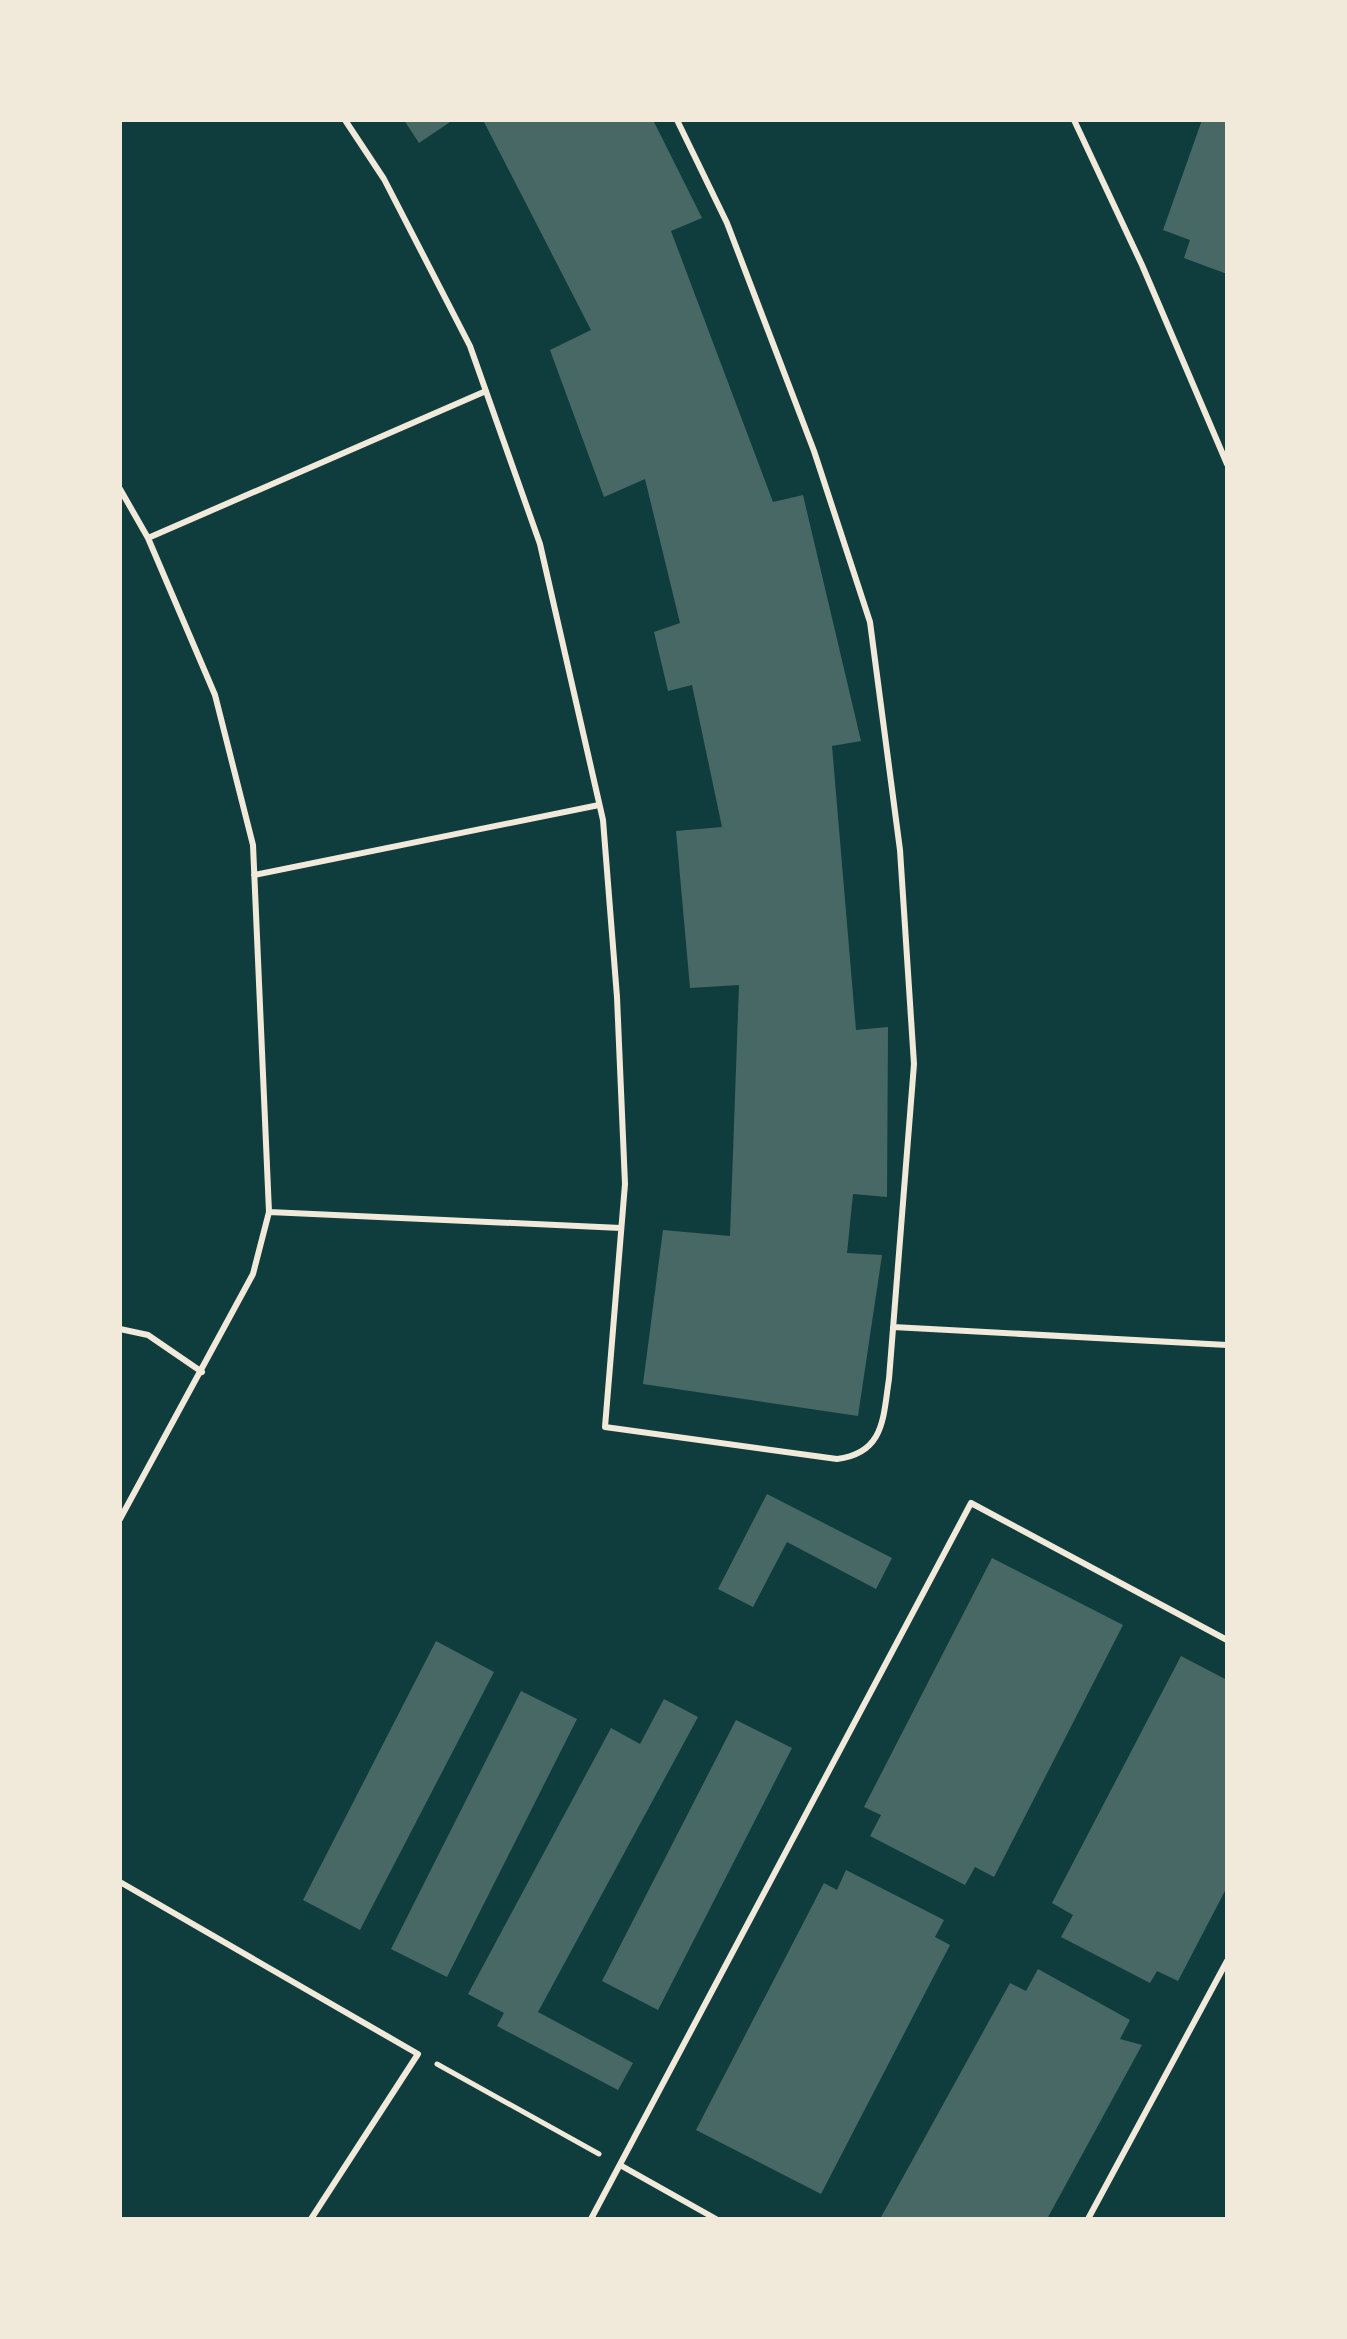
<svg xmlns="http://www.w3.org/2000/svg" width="1347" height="2339" font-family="'Open Sans',sans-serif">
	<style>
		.building { fill: #486865 }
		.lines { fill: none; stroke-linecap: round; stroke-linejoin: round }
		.path { stroke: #f1e9da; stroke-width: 5 }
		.service { stroke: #f1e9da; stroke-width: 6 }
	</style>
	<rect width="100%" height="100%" fill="#0f3d3e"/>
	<path class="building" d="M404,120H453L419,143Z
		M483,120H653L702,218L671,231L773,502L803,495L861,741L832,746L856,1030L888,1027L887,1197L853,1194L847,1253L882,1255L858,1416L643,1384L663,1230L730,1236L739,985L690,988L676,831L722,827L692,685L668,691L654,632L680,623L645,479L604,497L550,350L591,330Z
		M1202,120H1227V274L1184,258L1190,240L1163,230Z
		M767,1494L892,1558L876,1589L787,1542L753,1607L718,1589Z
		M992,1558L1123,1625L994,1877L975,1867L965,1885L870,1836L881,1815L864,1807Z
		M436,1641L494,1672L360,1930L303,1900Z
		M1181,1656L1227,1680V1887L1178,1981L1157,1971L1150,1983L1061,1937L1073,1915L1052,1903Z
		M521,1691L577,1719L447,1977L391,1949Z
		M664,1699L698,1717L538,2012L633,2063L618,2090L497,2026L504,2013L468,1994L611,1728L640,1744Z
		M736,1720L792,1748L658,2010L602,1981Z
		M846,1870L944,1920L935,1937L950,1945L821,2194L696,2130L824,1883L837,1890Z
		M1038,1969L1130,2020L1120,2039L1142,2045L1047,2219H880L1010,1983L1026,1991Z"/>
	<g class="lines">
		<path class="path" d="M437,2064L599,2154"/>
		<path class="service" d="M345,120L384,179L470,346L540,544L603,820L617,997L625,1184L605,1427L837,1459C885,1453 883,1417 889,1379L914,1064L900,850L870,622L814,451L727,223L677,120
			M1074,120L1142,265L1227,464
			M120,489L148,538L215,695L253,845L269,1212L253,1274L120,1519
			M148,538L486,391
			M254,875L599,805
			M269,1212L621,1228
			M893,1327L1227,1345
			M120,1329L148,1335L202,1372
			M120,1882L418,2054L311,2219
			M620,2165L716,2219
			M591,2219L971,1503L1227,1640
			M1088,2219L1227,1961"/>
	</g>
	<rect width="1347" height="2339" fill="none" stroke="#f1e9da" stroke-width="244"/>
</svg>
